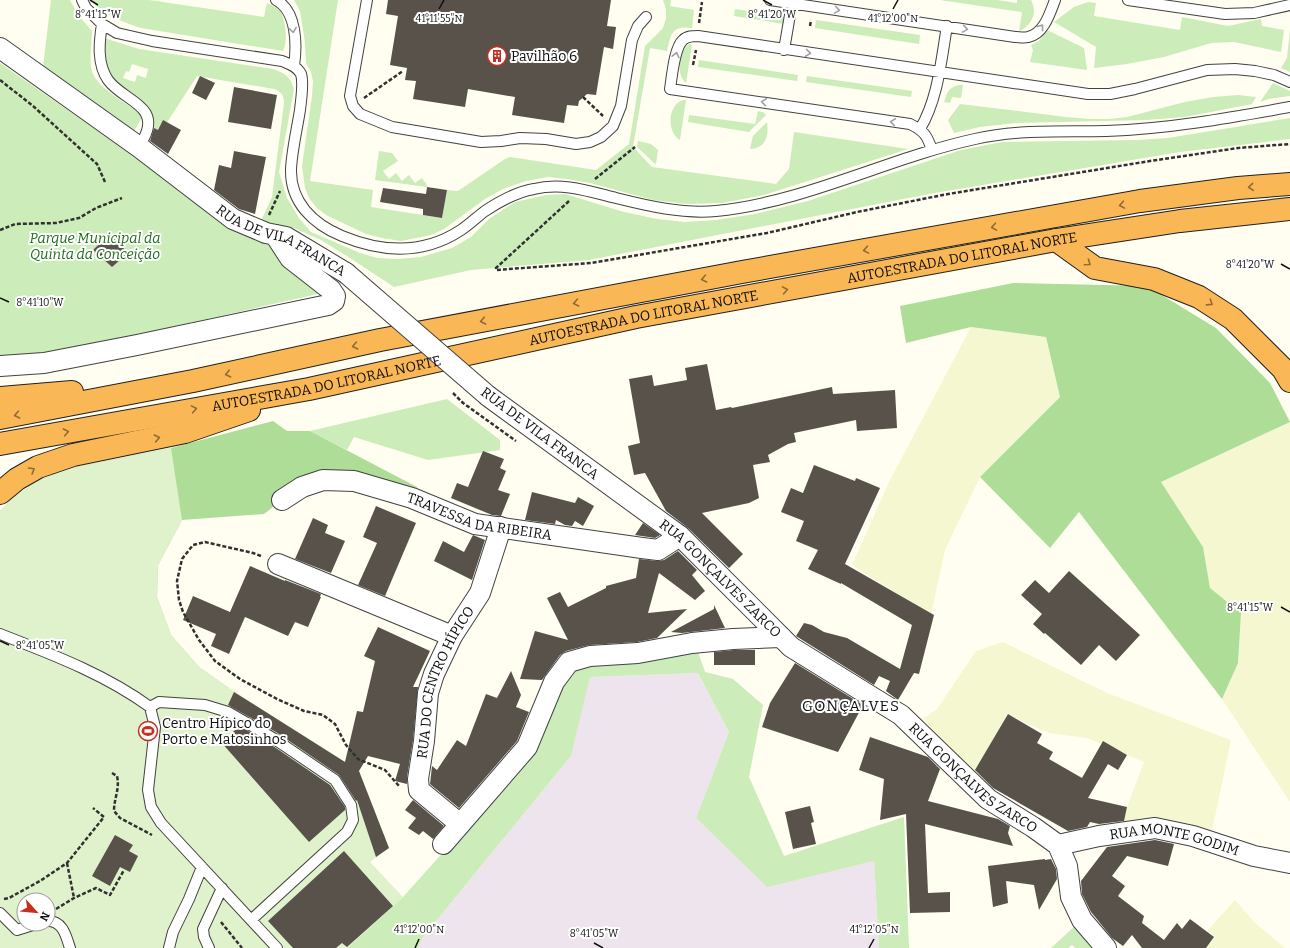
<svg xmlns="http://www.w3.org/2000/svg" width="1290" height="948" font-family="Bitter,serif">
	<style>
		.industrial { fill: #eee4ee }
		.farmland { fill: #f5f7d0 }
		.green { fill: #ccecb9; fill-rule: evenodd }
		.forest { fill: #addd97 }
		.pitch { fill: #dff2cb; fill-rule: evenodd }
		.building { fill: #58524b }
		.lines { fill: none; stroke-linecap: round; stroke-linejoin: round }
		.service-casing { stroke: #424242; stroke-width: 12 }
		.minor-casing { stroke: #424242; stroke-width: 22 }
		.motorway-casing { stroke: #202020; stroke-width: 24 }
		.path { stroke: #313131; stroke-width: 2.5; stroke-dasharray: 4 2; stroke-linecap: butt }
		.service { stroke: #fff; stroke-width: 10 }
		.minor { stroke: #fff; stroke-width: 20 }
		.motorway { stroke: #fab755; stroke-width: 22 }
		.minor-bridge-casing { stroke: #424242; stroke-width: 22; stroke-linecap: butt }
		.minor-bridge { stroke: #fff; stroke-width: 20 }
		.oneway { stroke: #9f9f9f }
		.oneway2 { stroke: #906b36 }
		.ticks { fill: none; stroke: #0f0f0f; stroke-width: 1.5 }
		.labels { text-anchor: middle; stroke-width: 4; stroke-linejoin: round; paint-order: stroke }
		.poi-label { font-size: 14px; fill: #0f0f0f; stroke: #fff; text-anchor: start }
		.park-label { font-size: 14px; font-style: italic; fill: #216b1c; stroke: #fff }
		.street-label { font-size: 14px; fill: #0f0f0f; stroke: #fff }
		.neighbourhood-label { font-size: 15px; letter-spacing: 1px; fill: #0f0f0f; stroke: #fff }
		.ticks-label { font-size: 10px; text-anchor: middle; fill: #0f0f0f; stroke: #fff; stroke-width: 4; stroke-linejoin: round; paint-order: stroke }
	</style>
	<rect width="100%" height="100%" fill="#fffef1"/>
	<path class="industrial" d="M698,673L729,732L696,818L767,886L874,861L879,948H418L423,937L571,756L589,677Z"/>
	<path class="farmland" d="M971,327L1046,337L1060,397L980,477L945,550L931,615L852,565L889,482Z
		M1290,422V802L1222,699L1238,663L1241,613L1210,588L1203,547L1161,482Z
		M1003,642L1107,693L1231,740L1212,831L1154,817L1121,823L1144,762L1087,738L1048,733L1007,714L974,775L923,719L937,709L976,651Z
		M1235,900L1255,923L1285,948H1206L1216,938L1208,930Z"/>
	<path class="green" d="M51,0H70L78,15L92,31C92,42 88,64 93,74C101,91 129,104 143,116L134,131L43,67Z
		M92,0H149L264,17L267,3C272,5 276,7 280,11C286,20 288,41 283,51L141,28C126,23 99,14 92,0Z
		M294,0H338L310,181L373,190L371,207L442,218L447,190L458,191L505,159L510,157L596,170L629,144L645,46L663,28L666,18V9L663,0H671L670,6L694,10L692,28C672,25 671,34 667,51L650,48L633,147L652,167L776,184L789,169L794,132L908,149L764,195L722,203L687,204L653,200L590,183L567,179L548,177L526,181L503,189L485,199L444,229L431,235L401,241L382,238L366,234L326,215L316,207L309,198L305,188L302,166L312,96L313,81L311,72L306,63L305,42L300,11Z
		M940,0H997L1017,3V0H1031C1038,13 1032,25 1019,31L1022,12Z
		M1088,2L1096,3L1094,16L1180,30L1182,17L1228,26L1261,19L1262,26L1284,30L1281,52L1234,42L1211,43L1164,57L1127,64L1094,68L1096,47L1054,22L1074,7Z
		M775,8C782,11 785,17 784,24L734,16L735,9L774,15Z
		M816,20L920,35L919,44L815,28Z
		M1047,30L1084,48L1087,70L1030,62L1033,50L1031,45L1039,41Z
		M1290,30V72L1281,68L1287,58Z
		M104,38L139,49L273,69C286,74 290,76 294,89L279,172L287,198L299,218L311,232L360,253L377,258L397,259L421,257L452,248L471,237L489,219L515,202L546,195L565,194L624,212L657,219L685,222L716,220L755,214L808,201L961,150L1002,142L1138,140L1168,138L1290,118V139L1180,152L929,194L589,260L471,270L394,287L350,258L321,240L294,228L260,223L272,197L284,103C284,94 281,92 274,89L197,76L153,144C153,135 156,126 153,117C148,99 125,93 113,80C104,69 105,51 104,38ZM132,64L148,69L146,78L137,75L135,82L123,78L126,71L129,72Z
		M689,44L692,45L686,83C676,75 678,52 689,44Z
		M699,60L798,75L797,81L698,67Z
		M0,63L251,238L299,257L340,289L42,356L0,360Z
		M807,76L912,91L911,97L806,82Z
		M1273,83L1290,91V96L1269,99L1260,102Z
		M958,85H963L961,98L952,97L950,103L944,102C947,93 948,88 958,85Z
		M1238,95L1256,97L1252,104L1185,117L1146,120L1016,123L980,127L954,133L948,120L960,104L1066,117L1090,119H1109L1127,117L1185,102L1213,97Z
		M683,100H686L680,140C666,132 668,104 683,100Z
		M758,111L763,112L766,115L749,132L688,122L689,115L755,124Z
		M767,122C769,136 766,148 750,149L753,136Z
		M638,141L651,144L658,150L656,164L654,163L637,147Z
		M379,151L392,153L398,161L383,171L389,179L396,173L402,181L409,175L415,183L422,178L427,185V187L375,180Z
		M447,399L500,440V450L428,460L354,437L347,450L310,431Z
		M697,649L705,672L733,679L763,705L749,777L784,856L904,817L909,948H879L874,861L767,887L696,818L729,732L698,673L590,677L571,756L423,937L418,948H346L403,897L533,752L563,679L573,671L583,666Z
		M1076,925L1096,948H1075L1072,945L1068,948H1051Z"/>
	<path class="forest" d="M1013,283L1147,286L1216,328L1270,383L1290,422L1161,482L1203,547L1210,588L1241,613L1238,663L1222,699L1079,512L1050,548L980,477L1060,397L1046,337L971,327L906,343L900,306Z
		M273,421L287,431H310L417,487L412,498L354,481L282,500L264,514L182,520L158,565L157,597L171,635L199,667L229,688L221,704L0,511L14,497L38,481L66,469L171,448Z"/>
	<path class="pitch" d="M171,448L182,520L158,565L157,597L171,635L199,667L229,688L359,771L389,848L370,862L403,897L348,948H0V511L14,497L38,481L66,469ZM24,900H48V924H24Z"/>
	<path class="building" d="M388,0H611L607,26L616,27L613,49L604,47L596,95L587,94L579,101L578,106L567,105L564,123L512,115L515,97L468,89L465,107L413,99L416,81L405,80L407,68L390,65L398,16L386,14Z
		M200,76L215,83L206,100L192,93Z
		M234,87L277,95L271,129L228,122Z
		M163,120L181,130L168,154L150,141L154,128L158,130Z
		M234,151L266,157L255,214L239,209L214,190L219,165L231,168Z
		M427,187L447,190L442,218L423,215V209L380,202L383,188L426,194Z
		M110,234L128,253L112,267L93,250Z
		M707,364L716,410L731,407L732,408L832,387L833,394L895,390L897,428L857,431L856,420L794,433L796,442L788,444L768,455L770,462L753,465L759,498L749,503L702,513L743,554L729,568L688,528L666,511L645,473L634,475L628,446L640,443L629,379L652,375L654,386L687,380L685,368Z
		M483,451L504,459L500,468L506,471L498,490L510,494L501,516L492,515L451,498L457,483L468,487Z
		M814,465L855,481L856,478L880,488L845,564L934,615L919,674L914,673L898,700L886,691L890,681L879,676L874,685L796,636L804,623L812,625L824,632L847,638L900,669L912,625L841,583V584L808,569L818,550L796,541L804,521L781,512L791,488L803,493Z
		M532,492L575,503L578,497L594,506L583,526L575,521L572,526L565,525L556,520L555,524L525,520Z
		M376,506L416,523L385,596L358,585L377,543L363,537Z
		M313,518L328,525L325,533L345,541L331,573L295,559Z
		M643,523L660,535L655,538L635,535Z
		M473,535L485,540L472,580L434,561L443,541L464,552Z
		M678,551L697,570L692,575L705,591L695,600L659,573L648,613L687,609L657,638L637,642L589,645L566,651L560,655L542,680L520,679L535,631L568,640L547,598L560,592L568,607L606,588V586L636,578L639,559L657,561L664,560Z
		M250,566L285,581V580L321,594L320,597H321L308,627L295,622L288,636L245,617L229,654L211,646L216,634L183,620L193,596L230,612Z
		M1069,571L1140,635L1116,661L1099,645L1081,665L1045,633L1044,634L1033,624L1042,614L1021,595L1035,580L1049,593Z
		M714,605L725,628L682,633L671,632L714,609Z
		M378,627L430,651L413,687H418L413,740L407,777V784L395,781L400,764L368,756L359,771L389,848L376,857L357,800L356,801L339,775L276,732L228,705L234,692L345,762L357,711L363,712L375,661L364,656Z
		M734,650H755V665H714V652Z
		M795,663L863,705L838,752L762,727L770,703Z
		M511,671L521,695L516,707L529,712L517,741L459,808L430,784L432,766L437,770L457,740L466,746L486,694L497,698Z
		M1008,714L1042,734L1037,743L1053,752L1049,759L1082,778L1103,741L1127,755L1118,770L1108,764L1088,798L1127,807L1124,821L1099,824L1090,822L1087,827L1068,831L993,788L975,770Z
		M240,726L270,744L330,785L345,807V810L309,842L221,742Z
		M870,737L928,757L940,769L928,801L998,819L1010,826L1008,833L1013,846L925,824L928,893L950,892V912L910,913L906,814L880,820L884,779L859,770Z
		M413,800L444,826L433,839L423,831L419,835L408,828L416,818L405,810Z
		M810,806L814,822L811,823L816,844L793,849L785,812Z
		M115,835L133,845L129,851L138,856L130,872L120,867L110,886L92,876Z
		M1155,840L1174,844L1168,866L1127,856L1112,876L1125,886L1118,896L1144,916L1142,923L1164,940L1177,923L1182,929L1190,919L1214,937L1206,948H1142L1132,935L1123,946L1112,938L1096,918L1091,912L1082,894L1081,881L1107,847Z
		M344,851L393,906L347,947L342,943L336,948H293L268,921Z
		M1045,859V860L1051,859L1056,869L1057,879L1039,910L1034,885L1006,881L1008,903L993,907L988,866Z"/>
	<g class="lines">
		<g class="service-casing">
			<path id="service" d="M82,0L86,8L102,24L117,33L152,41L282,61C289,64 297,66 301,74C304,83 301,100 300,110C297,129 292,150 291,169C290,202 313,224 342,236C383,253 423,255 461,230C470,224 477,217 485,211C500,201 516,192 534,189C562,182 588,191 616,198C648,206 682,214 716,211C806,202 888,158 975,139C1020,129 1061,132 1106,131C1168,129 1229,118 1290,107
				M276,0C297,11 297,45 294,66
				M367,0L350,96L353,106L360,114L392,127L481,142L501,141L520,138L546,139L576,144L590,142L601,137L613,126L621,106L632,40L638,26L646,17
				M770,0L1015,37C1019,37 1024,38 1028,37C1044,34 1050,13 1055,0
				M1128,0L1225,14L1254,13L1290,5
				M102,24C99,43 97,64 108,80C123,101 161,105 144,138
				M784,50L792,3
				M920,129C938,99 941,61 947,26
				M932,150C927,135 924,131 910,124L670,89C672,77 674,48 683,40C687,36 693,36 698,36L1088,94H1110L1135,89L1207,70L1235,69L1255,71L1274,75L1290,82
				M0,634C51,654 105,674 150,707L155,727L148,790L151,807L161,823L277,948
				M150,707L159,702L205,705L228,712L273,738L335,780L351,805L353,820L347,832L251,920
				M0,913L17,930L36,924
				M48,921C63,921 66,936 70,948
				M169,948L173,932L189,899L202,867
				M209,948L204,937L203,929L222,888"/>
		</g>
		<g class="minor-casing">
			<g id="minor">
				<path id="s1" d="M0,48L139,147L233,219L266,233L286,237L346,273"/>
				<path d="M0,366L44,363L137,345L328,305L334,301L335,296L331,290L290,258L275,235"/>
				<path id="s2" d="M488,396L680,536L791,647L901,715L988,799L1033,827L1058,845L1067,866L1071,897L1082,920L1106,948"/>
				<path id="s3" d="M282,500L302,487L323,480L354,481L412,498L475,524L642,548L658,550L680,536"/>
				<path d="M278,564L452,636"/>
				<path id="s4" d="M460,824L419,790L418,779L424,741L428,693L434,674L452,636L480,593L499,534L500,527"/>
				<path d="M443,844L527,747L554,682L569,662L590,656L638,653L692,643L733,639L781,637"/>
				<path id="s5" d="M1058,845L1099,836L1155,828L1193,836L1254,856L1290,863"/>
			</g>
		</g>
		<g class="motorway-casing">
			<g id="motorway">
				<path d="M1056,240L1095,268L1154,279L1199,297L1233,319L1283,369L1290,381"/>
				<path d="M0,398L72,392"/>
				<path d="M0,418L193,381L380,340L742,272L1140,201L1238,188L1290,184"/>
				<path id="s6" d="M0,444L309,389L636,317L1056,240L1180,221L1290,209"/>
				<path d="M0,493L17,479L38,467L73,455L185,432L249,410"/>
			</g>
		</g>
		<path class="path" d="M699,23L702,2
			M810,26L811,20
			M693,65L696,50
			M0,80L33,106L97,164L105,182
			M583,97L603,116
			M364,98L403,71
			M595,179L635,147
			M569,201L496,268V270L591,263L767,233L857,212L948,194L1150,161L1238,148L1290,144
			M269,215L280,191
			M0,230L15,224L56,223L79,218L96,208L122,198
			M453,393L463,403L516,441
			M261,556L253,553L205,542L193,545L182,559L177,581L179,600L183,612L199,640L215,661L240,679L277,699L304,711L323,715L335,724L346,745L358,759L385,770L399,786
			M112,773L117,776C120,789 114,798 114,811L120,818L152,835
			M67,863L74,898
			M4,899L9,898L40,881L67,863L104,817L93,808
			M56,909L74,898L96,888L110,895L124,870
			M221,922L242,948"/>
		<use href="#service" class="service"/>
		<use href="#minor" class="minor"/>
		<use href="#motorway" class="motorway"/>
		<g class="minor-bridge-casing">
			<path id="minor-bridge" d="M346,273L488,396"/>
		</g>
		<use href="#minor-bridge" class="minor-bridge"/>
	</g>
	<defs><path id="oneway-chevron" d="M-2-3.5L2.5 0L-2 3.5" fill="none" stroke-width="1.6" stroke-linecap="round" stroke-linejoin="round"/></defs>
	<g class="oneway">
		<use href="#oneway-chevron" transform="translate(837 10) rotate(9)"/>
		<use href="#oneway-chevron" transform="translate(1041 27) rotate(-52)"/>
		<use href="#oneway-chevron" transform="translate(965 29) rotate(9)"/>
		<use href="#oneway-chevron" transform="translate(293 30) rotate(81)"/>
		<use href="#oneway-chevron" transform="translate(808 53) rotate(8)"/>
		<use href="#oneway-chevron" transform="translate(676 55) rotate(-77)"/>
		<use href="#oneway-chevron" transform="translate(764 102) rotate(-172)"/>
		<use href="#oneway-chevron" transform="translate(893 122) rotate(-172)"/>
	</g>
	<g class="oneway2">
		<use href="#oneway-chevron" transform="translate(1251 187) rotate(175)"/>
		<use href="#oneway-chevron" transform="translate(1122 205) rotate(170)"/>
		<use href="#oneway-chevron" transform="translate(994 227) rotate(170)"/>
		<use href="#oneway-chevron" transform="translate(866 250) rotate(170)"/>
		<use href="#oneway-chevron" transform="translate(1088 263) rotate(35)"/>
		<use href="#oneway-chevron" transform="translate(704 279) rotate(169)"/>
		<use href="#oneway-chevron" transform="translate(785 290) rotate(-10)"/>
		<use href="#oneway-chevron" transform="translate(576 303) rotate(169)"/>
		<use href="#oneway-chevron" transform="translate(1210 303) rotate(33)"/>
		<use href="#oneway-chevron" transform="translate(483 321) rotate(169)"/>
		<use href="#oneway-chevron" transform="translate(355 346) rotate(168)"/>
		<use href="#oneway-chevron" transform="translate(228 374) rotate(168)"/>
		<use href="#oneway-chevron" transform="translate(194 409) rotate(-10)"/>
		<use href="#oneway-chevron" transform="translate(17 415) rotate(169)"/>
		<use href="#oneway-chevron" transform="translate(66 432) rotate(-11)"/>
		<use href="#oneway-chevron" transform="translate(157 438) rotate(-12)"/>
		<use href="#oneway-chevron" transform="translate(32 470) rotate(-31)"/>
	</g>
	<path class="ticks" d="M90,0L98,5M763,0L772,5M439,9L444,0M893,9L898,0M1281,264L1290,269M0,298L9,302M1281,607L1290,612M0,641L9,645M594,943L603,948M415,948L419,939M869,948L874,939"/>
	<defs>
		<g id="building-ring" transform="scale(1)"><circle r="9.5" fill="#fff" stroke="#c62f21" stroke-width="1.5"/><path d="M-4-6H4V6H1V3H-1V6H-4ZM-2.5-4.3h1.7v1.8h-1.7ZM.8-4.3h1.7v1.8H.8ZM-2.5-1h1.7V.8h-1.7ZM.8-1h1.7V.8H.8Z" fill="#c62f21"/></g>
		<g id="stadium-ring" transform="scale(1)"><circle r="9.5" fill="#fff" stroke="#c62f21" stroke-width="1.5"/><path d="M0-5a6.5 5 0 1 0 0 10a6.5 5 0 1 0 0-10ZM-3.5-1.8h7v3.6h-7Z" fill="#c62f21"/></g>
	</defs>
	<g fill-rule="evenodd">
		<use href="#building-ring" x="497" y="56"/>
		<use href="#stadium-ring" x="148" y="731"/>
	</g>
	<g class="labels">
		<g class="poi-label">
			<text x="511" y="61">Pavilhão 6</text>
			<text x="162" y="728">Centro Hípico do<tspan x="162" dy="16">Porto e Matosinhos</tspan></text>
		</g>
		<g class="park-label">
			<text x="95" y="243">Parque Municipal da<tspan x="95" dy="16">Quinta da Conceição</tspan></text>
		</g>
		<g class="street-label">
			<text dy="5" stroke="none"><textPath href="#s1" startOffset="342">RUA DE VILA FRANCA</textPath></text>
			<text dy="5" stroke="none"><textPath href="#s6" startOffset="980">AUTOESTRADA DO LITORAL NORTE</textPath></text>
			<text dy="5" stroke="none"><textPath href="#s6" startOffset="656">AUTOESTRADA DO LITORAL NORTE</textPath></text>
			<text dy="5" stroke="none"><textPath href="#s6" startOffset="332">AUTOESTRADA DO LITORAL NORTE</textPath></text>
			<text transform="translate(540 433) rotate(37)" y="5">RUA DE VILA FRANCA</text>
			<text dy="5" stroke="none"><textPath href="#s3" startOffset="208">TRAVESSA DA RIBEIRA</textPath></text>
			<text dy="5" stroke="none"><textPath href="#s2" startOffset="296">RUA GONÇALVES ZARCO</textPath></text>
			<text dy="5" stroke="none"><textPath href="#s4" startOffset="166">RUA DO CENTRO HÍPICO</textPath></text>
			<text dy="5" stroke="none"><textPath href="#s2" startOffset="620">RUA GONÇALVES ZARCO</textPath></text>
			<text dy="5" stroke="none"><textPath href="#s5" startOffset="119">RUA MONTE GODIM</textPath></text>
		</g>
		<g class="neighbourhood-label">
			<text x="851" y="711">GONÇALVES</text>
		</g>
	</g>
	<g class="ticks-label">
		<text x="98" y="18">8°41'15"W</text>
		<text x="772" y="18">8°41'20"W</text>
		<text x="439" y="22">41°11'55"N</text>
		<text x="893" y="22">41°12'00"N</text>
		<text x="1250" y="268">8°41'20"W</text>
		<text x="40" y="306">8°41'10"W</text>
		<text x="1250" y="611">8°41'15"W</text>
		<text x="40" y="649">8°41'05"W</text>
		<text x="419" y="933">41°12'00"N</text>
		<text x="874" y="933">41°12'05"N</text>
		<text x="594" y="937">8°41'05"W</text>
	</g>
	<g transform="translate(36 912) rotate(117)"><circle r="19" fill="#ffffff" stroke="#9f9f9f"/>
	<path d="M0-3L7 15L0 10L-7 15Z" fill="#c62f21"/>
	<text y="-6" font-size="11" font-weight="bold" text-anchor="middle" fill="#0f0f0f">N</text>
	</g>
</svg>
